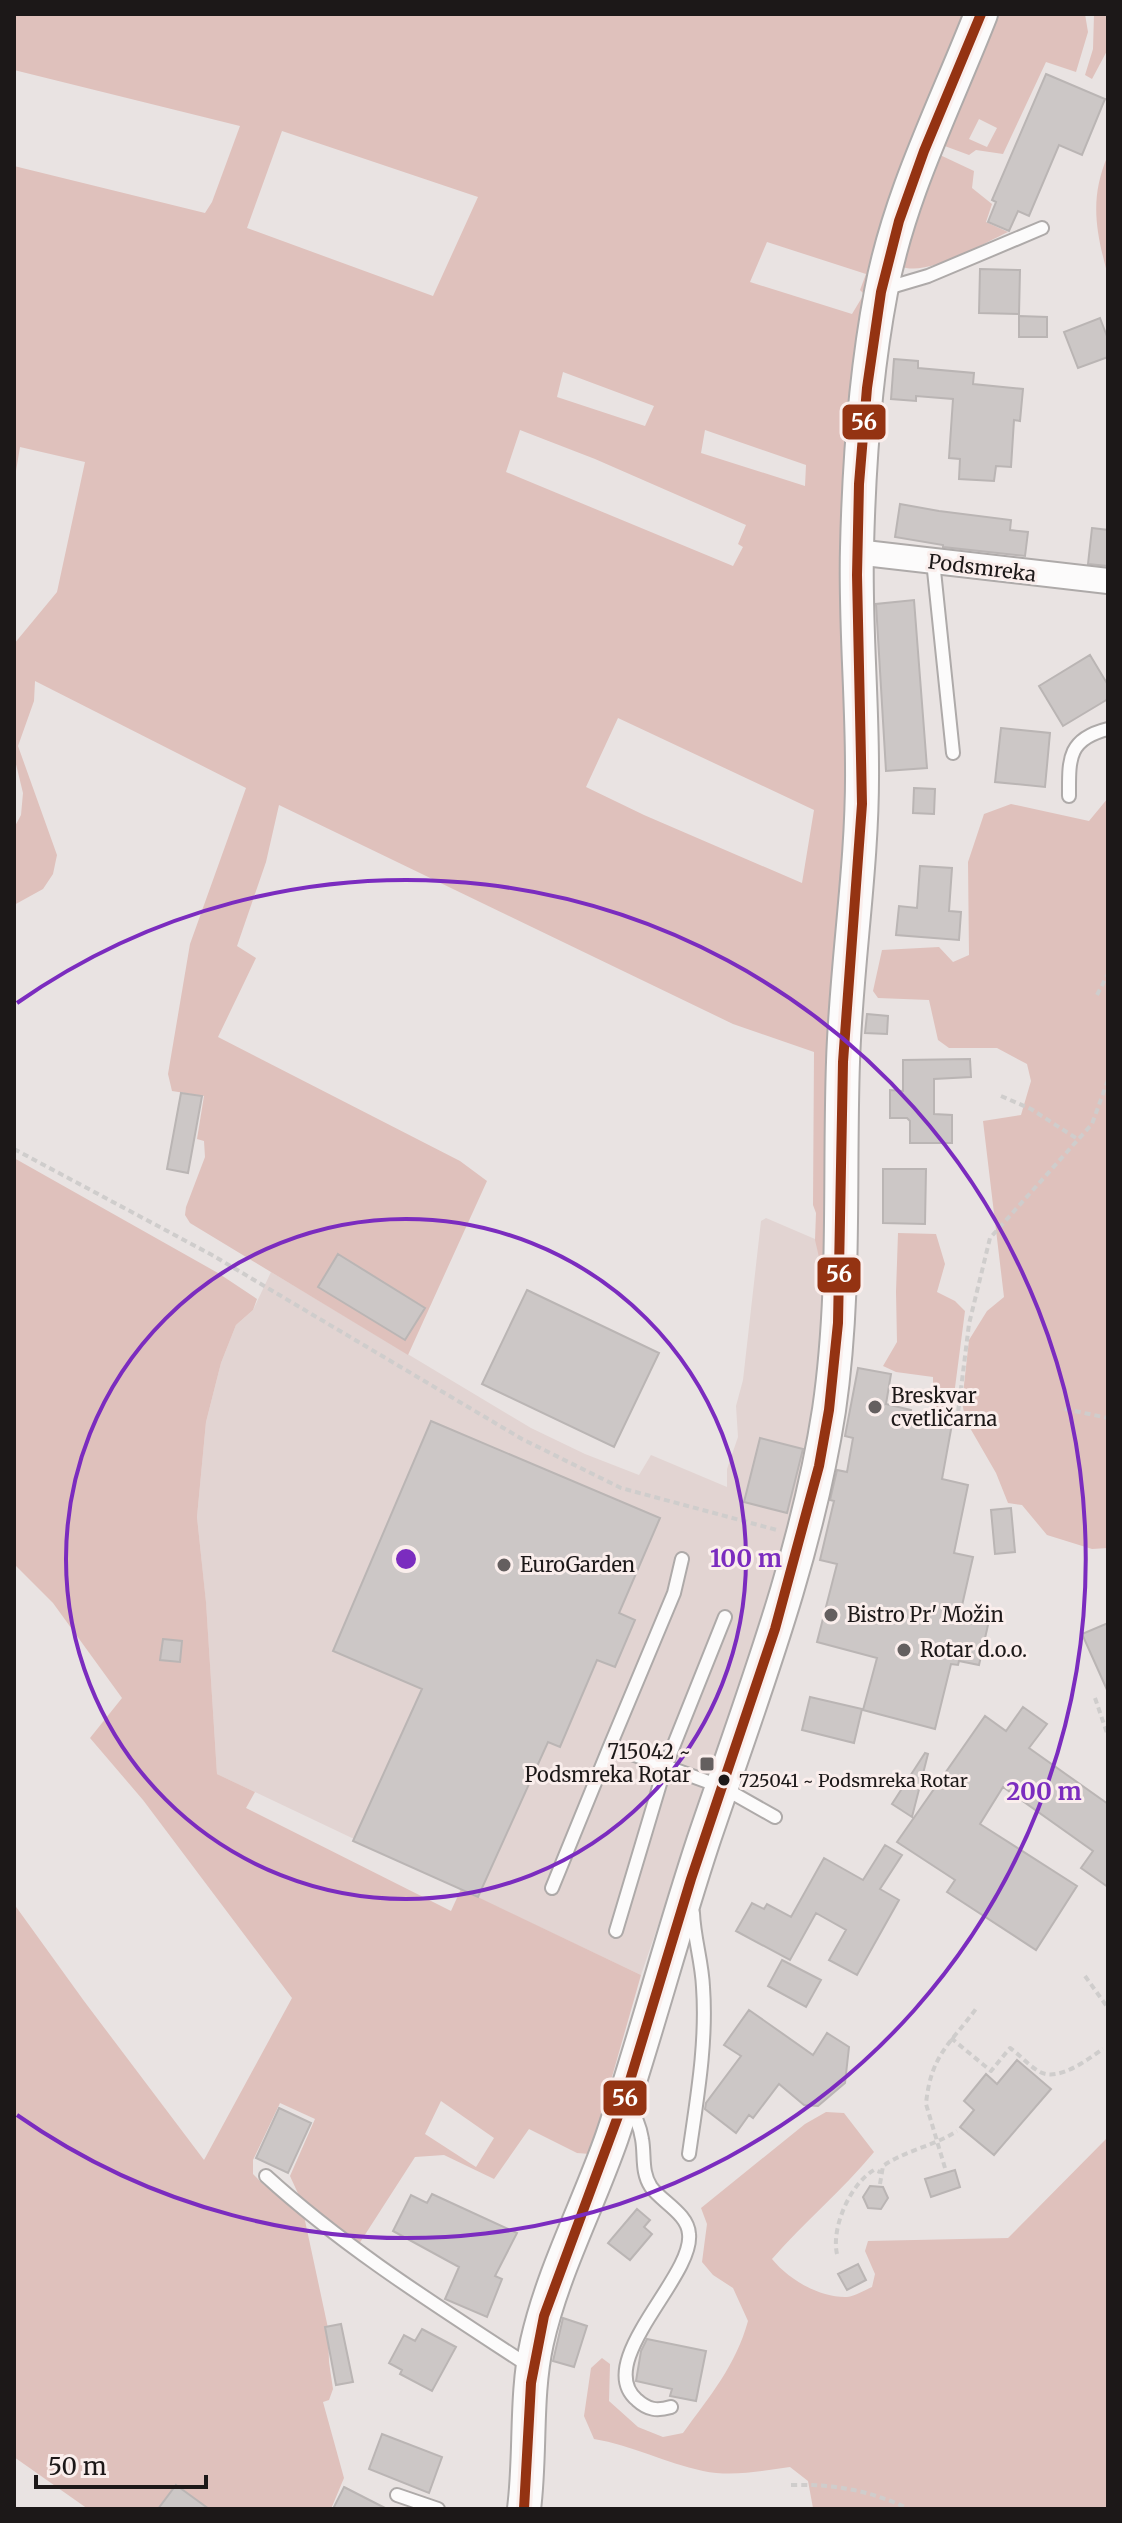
<svg xmlns="http://www.w3.org/2000/svg" width="1122" height="2523" font-family="Merriweather,serif">
	<style>
		.built { fill: #e2d4d2 }
		.green { fill: #dfc1bc; fill-rule: evenodd }
		.building { fill: #ccc7c6; stroke: #bab5b4; stroke-width: 2 }
		.lines { fill: none; stroke-linecap: round; stroke-linejoin: round }
		.lane-casing { stroke: #aeaaa9; stroke-width: 16 }
		.street-casing { stroke: #aeaaa9; stroke-width: 28 }
		.secondary-casing { stroke: #aeaaa9; stroke-width: 36 }
		.path { stroke: #cfcdcc; stroke-width: 4; stroke-dasharray: 6 4; stroke-linecap: butt }
		.lane { stroke: #fcfbfb; stroke-width: 12 }
		.street { stroke: #fcfbfb; stroke-width: 24 }
		.secondary { stroke: #fcfbfb; stroke-width: 32 }
		.bus-1-casing { stroke: #faeeec; stroke-width: 16 }
		.bus-1 { stroke: #943312; stroke-width: 10 }
		.ring { fill: none; stroke: #7b2cbf; stroke-width: 4 }
		.poi-dot { fill: #645f5f; stroke: #faeeec; stroke-width: 3 }
		.bus-dot { fill: #1c1818; stroke: #faeeec; stroke-width: 3 }
		.labels { text-anchor: middle; stroke-width: 6; stroke-linejoin: round; paint-order: stroke }
		.bus-label { font-size: 18px; fill: #1c1818; stroke: #faeeec; text-anchor: start }
		.street-label { font-size: 20px; fill: #1c1818; stroke: #faeeec }
		.poi-label { font-size: 20px; fill: #1c1818; stroke: #faeeec; text-anchor: start }
		.centre { fill: #7b2cbf; stroke: #faeeec; stroke-width: 4 }
		.ring-label { font-size: 24px; text-anchor: middle; font-weight: bold; fill: #7b2cbf; stroke: #faeeec; stroke-width: 6; stroke-linejoin: round; paint-order: stroke }
		.line-badge { stroke: #faeeec; stroke-width: 3 }
		.badge-label { font-size: 22px; text-anchor: middle; font-weight: bold; fill: #fff }
	</style>
	<rect width="100%" height="100%" fill="#e9e3e2"/>
	<path class="built" d="M766,1218L829,1245L825,1407L786,1572L732,1709L641,1975L217,1774L206,1603L197,1517L206,1422L221,1363L236,1325L253,1310L271,1272L531,1428L585,1454L639,1475L651,1455L727,1487V1469L738,1437L736,1406L743,1380L761,1221Z"/>
	<path class="green" d="M14,14H967L891,204L851,727L826,1293L820,1294L821,1266L815,1240L816,1213L813,1205L814,1052L733,1024L279,805L266,862L237,946L256,958L218,1037L460,1161L487,1181L408,1355L190,1223L185,1215L186,1207L205,1157L204,1141L197,1139L204,1096L172,1091L168,1074L190,944L246,788L35,681L34,701L18,746L57,855L53,874L43,889L14,905V828L21,815L23,793L14,756V644L57,592L85,462L20,447L14,483V166L205,213L212,202L240,126L14,70ZM282,131L478,197L433,296L247,228ZM767,242L866,274L860,290L864,294L852,314L750,282ZM563,372L654,406L645,426L557,397ZM520,430L595,459L746,525L738,544L743,547L733,566L506,472ZM705,430L806,465L805,486L701,453ZM618,718L814,810L802,883L644,815L586,787Z
		M996,14H1085L1088,32L1076,72L1046,62L1003,154L976,150L969,155L942,145ZM979,119L997,128L987,147L969,139Z
		M1094,14H1108V49L1092,79L1085,75L1093,49Z
		M940,155L974,171L972,188L992,204L986,222L1008,232C982,244 926,278 900,266Z
		M1108,155V276C1096,231 1089,199 1108,155Z
		M1108,798V1548L1092,1549L1047,1535L1022,1505L1008,1503L996,1473L966,1421L962,1403L969,1340L987,1311L1004,1297L983,1121L1021,1115L1031,1081L1027,1064L997,1048H949L938,1040L929,1000L878,998L873,991L882,950L939,947L953,962L969,955L968,862L984,814L1011,804L1089,821Z
		M14,1158L218,1273L257,1299L253,1310L236,1325L221,1363L206,1422L197,1517L206,1602L217,1774L255,1792L246,1808L451,1911L461,1889L641,1975L590,2154L577,2153L529,2129L494,2179L444,2155L415,2157L359,2244L301,2200L290,2176L315,2119L280,2103L253,2160V2174L264,2185L282,2195L304,2216L328,2328L329,2362L333,2389L329,2400L323,2402L344,2478L331,2509H88L14,2457V1904L84,2001L204,2160L292,1998L143,1800L90,1738L122,1698L53,1603L14,1564ZM441,2101L494,2138L476,2167L425,2134Z
		M898,1233L936,1234L945,1264L937,1292L955,1301L965,1311L951,1418L933,1412V1377L896,1372L883,1366L897,1342L896,1292Z
		M826,2112L844,2113L874,2152C842,2191 804,2222 772,2259C788,2279 820,2298 847,2297C855,2296 865,2290 872,2287L875,2274L865,2251L868,2241L1008,2238L1108,2137V2509H810L813,2508L808,2481L790,2467C761,2471 732,2477 703,2471C665,2463 632,2445 594,2439L584,2416L591,2368L602,2358L610,2364L609,2401L638,2427L663,2437L683,2433C710,2396 736,2365 748,2321L733,2288L713,2275L702,2262L707,2224L701,2208L805,2124Z"/>
	<path class="building" d="M1046,74L1105,99L1082,155L1059,145L1029,216L1018,211L1009,231L988,222L996,202L992,200Z
		M980,269L1020,270L1019,314L979,313Z
		M1019,316L1047,317V337H1019Z
		M1100,318L1108,339V357L1078,368L1064,332Z
		M894,359L918,361V368L974,373L973,384L1023,389L1020,421L1014,420L1011,467L996,466L994,481L959,479L960,459L949,458L953,399L916,396V401L891,399Z
		M900,504L939,511L1011,520L1010,530L1028,532L1025,556L943,547V545L895,537Z
		M1092,528L1108,530V566L1088,564Z
		M914,600L927,768L886,771L876,604Z
		M1090,655L1108,685V699L1063,726L1039,686Z
		M1001,728L1050,733L1045,787L995,782Z
		M914,788L935,789L934,814L913,813Z
		M920,866L952,868L949,911L961,912L959,940L896,935L899,906L917,908Z
		M867,1014L888,1016L887,1034L865,1033Z
		M970,1059L971,1077L934,1079V1114L952,1115V1143H910V1121L907,1118H890V1090L903,1091V1060Z
		M181,1093L202,1096L188,1173L167,1169Z
		M883,1169H926L925,1224L883,1223Z
		M338,1254L425,1308L405,1340L318,1287Z
		M527,1290L659,1353L614,1447L482,1384Z
		M858,1368L891,1374L886,1404L911,1410L910,1416L952,1424L942,1479L968,1485L954,1553L973,1557L961,1610L990,1616L979,1665L959,1661L958,1665L951,1664L935,1729L863,1710L877,1658L817,1642L837,1564L820,1560L834,1501L830,1500L837,1470L847,1472L853,1438L845,1436Z
		M431,1421L660,1518L619,1613L635,1620L615,1667L597,1660L560,1747L548,1742L478,1897L353,1841L422,1689L333,1651Z
		M760,1438L803,1449L787,1513L744,1502Z
		M1011,1508L1015,1552L995,1554L991,1510Z
		M1108,1623V1692L1082,1634Z
		M163,1639L182,1641L180,1662L160,1660Z
		M810,1697L862,1709L854,1743L802,1730Z
		M1023,1707L1047,1724L1029,1748L1108,1804V1887L1081,1868L1093,1851L1003,1787L980,1824L1077,1886L1036,1950L947,1892L955,1880L897,1842L985,1716L1006,1731Z
		M925,1753L928,1754L912,1817L892,1804Z
		M885,1845L902,1855L880,1889L899,1900L857,1975L829,1960L846,1930L816,1913L790,1960L736,1931L752,1903L764,1909L767,1904L791,1917L824,1858L863,1880Z
		M782,1960L821,1980L806,2007L768,1986Z
		M749,2010L813,2055L827,2033L849,2047L845,2083L818,2106L804,2105L779,2084L753,2118L749,2115L736,2133L705,2109L706,2103L741,2056L724,2045Z
		M1017,2060L1051,2089L994,2155L960,2127L974,2110L964,2101L986,2074L997,2084Z
		M279,2108L311,2123L288,2173L256,2158Z
		M955,2170L960,2187L931,2197L925,2179Z
		M870,2186L883,2187L888,2198L881,2209L868,2208L863,2197Z
		M432,2194L517,2233L495,2276L502,2279L487,2317L445,2299L459,2267L393,2231L411,2195L427,2203Z
		M637,2209L650,2220L644,2227L652,2234L630,2260L608,2243Z
		M858,2264L866,2280L847,2290L838,2274Z
		M563,2318L587,2326L574,2367L553,2361Z
		M341,2324L353,2382L336,2385L325,2327Z
		M422,2329L456,2347L432,2391L400,2374L402,2370L389,2363L404,2335L415,2341Z
		M647,2339L706,2351L696,2401L670,2396L672,2389L636,2381L641,2351Z
		M382,2434L442,2457L429,2493L369,2469Z
		M176,2485L209,2509H158Z
		M344,2487L387,2509H333Z"/>
	<g class="lines">
		<g class="lane-casing">
			<path id="lane" d="M884,289L928,276L1042,228
				M933,561L953,753
				M1069,796C1069,760 1067,739 1108,729
				M682,1559L674,1593L610,1746L722,1787L775,1817
				M552,1888L610,1746
				M616,1931L665,1767L725,1617
				M628,2105C635,2115 640,2126 642,2139C645,2155 641,2172 651,2187C662,2202 688,2214 689,2234C694,2277 592,2362 637,2400C648,2410 657,2411 671,2407
				M689,2154C697,2098 707,2043 703,1987C702,1962 694,1938 693,1913
				M266,2176C346,2249 439,2307 529,2366
				M397,2495L438,2509"/>
		</g>
		<g class="street-casing">
			<path id="street" d="M856,552L1108,581"/>
		</g>
		<g class="secondary-casing">
			<path id="secondary" d="M524,2509C531,2454 525,2396 537,2342C553,2271 588,2206 612,2137C645,2039 671,1939 703,1842C751,1700 806,1559 829,1410C846,1294 839,1178 843,1062C846,964 863,866 862,767C862,694 855,621 857,548C859,463 865,376 881,292C899,195 945,106 981,14"/>
		</g>
		<path class="path" d="M1097,995L1108,974
			M1001,1096L1031,1109L1079,1140
			M14,1149L212,1255L522,1439L621,1488L777,1530
			M1065,1409L1108,1418
			M957,1421L969,1324L990,1238L1092,1124L1108,1080
			M1095,1698L1108,1736
			M1085,1976L1108,2008
			M951,2038L991,2071L1010,2048C1020,2055 1029,2066 1040,2072C1059,2082 1088,2059 1103,2049
			M945,2168L926,2104C931,2053 951,2044 978,2006
			M880,2184L883,2166C906,2150 934,2146 957,2131
			M837,2254C831,2228 850,2184 874,2170L880,2172
			M791,2485C834,2484 869,2490 909,2509"/>
		<use href="#lane" class="lane"/>
		<use href="#street" class="street"/>
		<use href="#secondary" class="secondary"/>
		<g class="bus-1-casing">
			<path id="bus-1" d="M524,2509L531,2383L544,2316L624,2100L691,1879L775,1629L819,1466L829,1410L838,1323L843,1062L862,804L857,575L859,484L867,388L881,292L899,221L924,151L981,14"/>
		</g>
		<use href="#bus-1" class="bus-1"/>
	</g>
	<g class="ring">
		<circle cx="406" cy="1559" r="340"/>
		<path d="M17 1003A679 679 0 1 1 17 2115"/>
	</g>
	<g class="poi-dot">
		<circle cx="875" cy="1407" r="8"/>
		<circle cx="504" cy="1565" r="8"/>
		<circle cx="831" cy="1615" r="8"/>
		<circle cx="904" cy="1650" r="8"/>
		<rect x="699" y="1756" width="16" height="16" rx="4"/>
	</g>
	<circle class="bus-dot" cx="724" cy="1780" r="7"/>
	<g class="labels">
		<g class="bus-label">
			<text x="739" y="1787">725041 ~ Podsmreka Rotar</text>
		</g>
		<g class="street-label">
			<text transform="translate(982 568) rotate(7)" y="7">Podsmreka</text>
		</g>
		<g class="poi-label">
			<text x="891" y="1403">Breskvar<tspan x="891" dy="23">cvetličarna</tspan></text>
			<text x="520" y="1572">EuroGarden</text>
			<text x="847" y="1622">Bistro Pr' Možin</text>
			<text x="920" y="1657">Rotar d.o.o.</text>
			<text x="691" y="1759" text-anchor="end">715042 ~<tspan x="691" dy="23">Podsmreka Rotar</tspan></text>
		</g>
	</g>
	<circle cx="406" cy="1559" r="12" class="centre"/>
	<g class="ring-label">
		<text x="746" y="1567">100 m</text>
		<text x="1044" y="1800">200 m</text>
	</g>
	<g class="line-badge">
		<rect x="841" y="403" width="46" height="38" rx="8" fill="#943312"/>
		<rect x="816" y="1256" width="46" height="38" rx="8" fill="#943312"/>
		<rect x="602" y="2079" width="46" height="38" rx="8" fill="#943312"/>
	</g>
	<g class="badge-label">
		<text x="864" y="430">56</text>
		<text x="839" y="1282">56</text>
		<text x="625" y="2106">56</text>
	</g>
	<rect width="1122" height="2523" fill="none" stroke="#1c1818" stroke-width="32"/>
	<path d="M36 2475v12h170v-12" fill="none" stroke="#1c1818" stroke-width="4"/>
	<text x="48" y="2475" font-size="24" fill="#1c1818" stroke="#faeeec" stroke-width="6" paint-order="stroke">50 m</text>
</svg>
